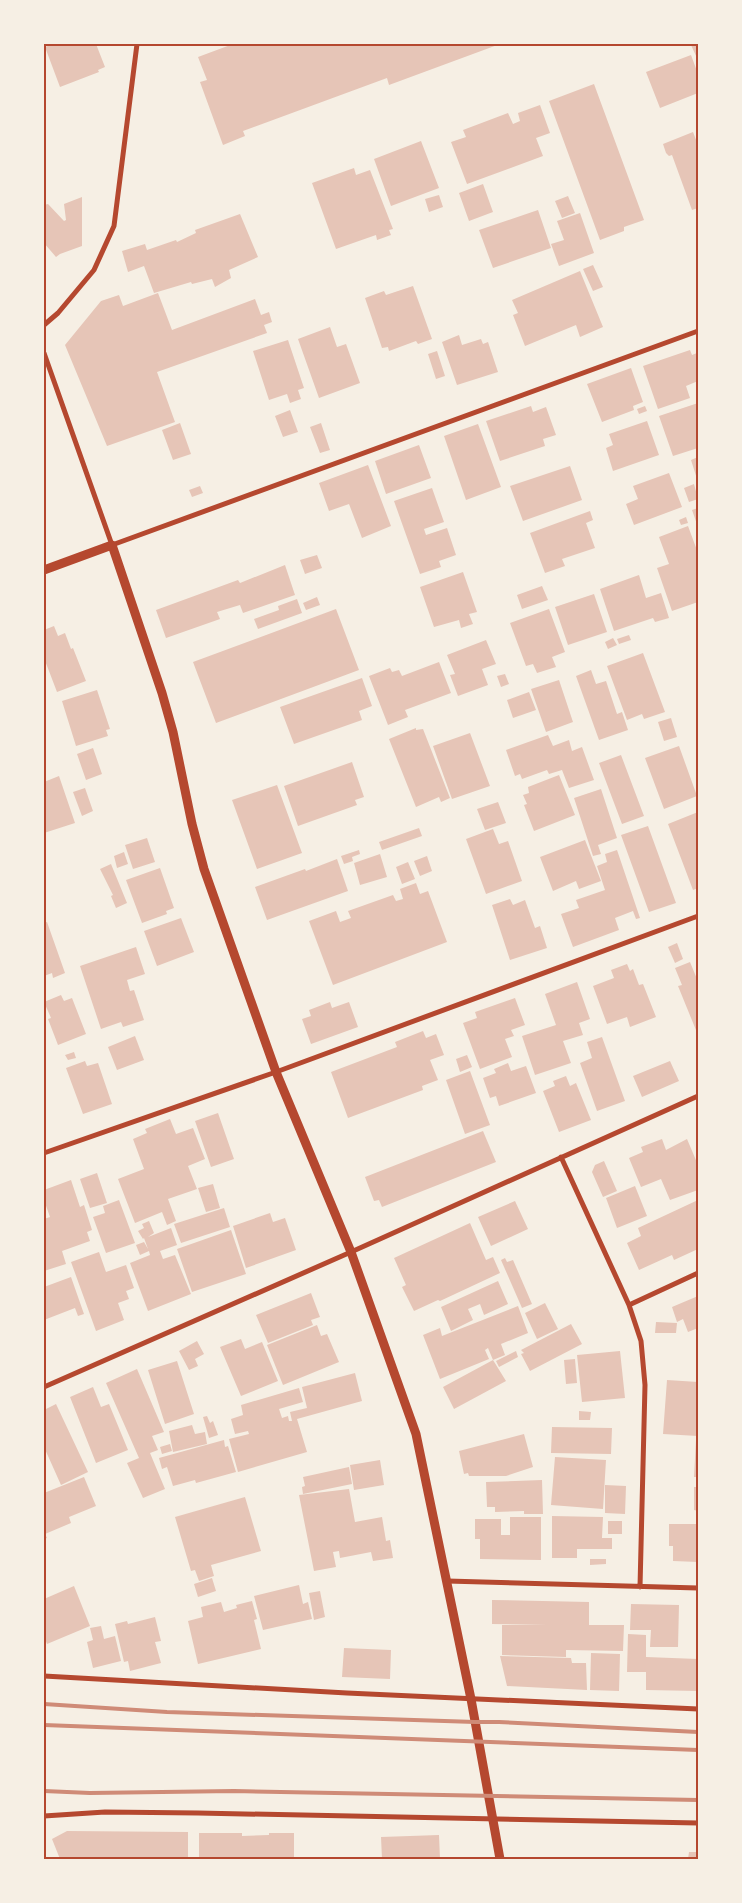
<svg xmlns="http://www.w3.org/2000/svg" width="742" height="1903" font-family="Figtree,sans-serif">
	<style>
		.building { fill: #e6c5b7 }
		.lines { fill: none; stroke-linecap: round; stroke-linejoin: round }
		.minor { stroke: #b5482f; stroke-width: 5 }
		.tertiary { stroke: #b5482f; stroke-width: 9 }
		.rail { stroke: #cf8b77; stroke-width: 4 }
		.neatline { fill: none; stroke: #b5482f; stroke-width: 2 }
	</style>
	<rect width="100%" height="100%" fill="#f6efe4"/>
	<path class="building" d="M53,44H96L105,67L98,70L99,72L60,87L45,47Z
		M233,44H500L389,85L387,78L243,131L245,136L223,145L200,82L207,80L198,57Z
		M698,44V58H697L691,45Z
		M691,55L698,74V93L660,108L646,72Z
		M594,84L644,220L624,227V231L600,240L549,101Z
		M540,105L550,133L536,138L543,156L467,184L451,142L466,137L463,130L508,113L513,124L520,121L518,113Z
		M693,132L698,145V208L692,210L672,155L669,156L666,153L663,144Z
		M421,141L439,188L391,206L374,159Z
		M354,168L356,175L370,170L393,229L389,230L391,235L377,240L376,235L336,249L312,183Z
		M483,184L493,212L469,221L459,193Z
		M439,195L443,207L429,212L425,199Z
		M568,196L575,213L562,218L555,201Z
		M82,197V246L60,254L56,257L44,243V205L48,204L64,221L66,220L64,204Z
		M538,210L551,248L493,268L479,230Z
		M580,213L594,253L559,266L551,244L564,240L557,221Z
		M240,214L258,257L229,270L231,278L215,287L212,279L192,284L191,282L154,293L144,266L128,272L122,251L145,244L147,250L176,240L177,242L196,233L195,230Z
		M593,265L603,287L593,291L583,269Z
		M580,271L603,327L580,337L576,325L525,346L513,315L518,313L512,300Z
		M413,286L432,339L418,344L416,341L389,351L388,347L382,348L365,298L384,291L386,295Z
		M158,293L172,330L255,299L261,315L269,312L272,322L264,325L267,333L157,372L175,422L107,446L65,345L101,301L119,295L123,306Z
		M330,327L337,347L346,344L360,383L319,398L298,339Z
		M459,335L462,345L481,339L483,344L488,342L498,372L457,385L442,342Z
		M288,340L304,388L298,390L301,399L290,403L287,394L269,400L253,351Z
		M690,350L692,355L697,353L698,356V381L686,386L690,398L658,409L643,366Z
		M437,351L445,376L436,379L428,354Z
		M631,368L643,402L633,406L634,410L602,422L587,384Z
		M698,403V448L673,456L659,416Z
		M531,406L533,412L546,407L556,435L543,439L545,446L500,461L486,421Z
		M645,406L647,411L639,414L637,409Z
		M290,410L298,432L283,437L275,416Z
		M647,421L659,455L613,471L606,448L613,445L609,434Z
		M180,423L191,454L173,460L162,430Z
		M321,423L330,450L320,453L310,427Z
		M478,424L501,487L466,500L444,436Z
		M419,445L431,478L386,494L375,461Z
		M698,457V482L691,460Z
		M368,465L391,526L362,538L349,504L329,511L319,483Z
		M570,466L582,500L523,521L510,486Z
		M669,473L682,507L634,525L626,504L638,499L633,486Z
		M694,484L698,499L689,502L684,488Z
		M200,486L203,493L192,497L189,490Z
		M432,488L444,522L424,529L426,535L447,528L456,555L439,561L441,567L420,574L394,501Z
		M698,508V527L692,510Z
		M590,511L593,520L586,523L595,548L562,559L565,566L545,573L530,533Z
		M686,517L688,523L681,525L679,520Z
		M688,526L698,553V602L672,611L657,568L669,564L659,537Z
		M317,555L322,568L305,574L300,560Z
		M285,565L295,595L243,613L240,605L217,612L220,619L166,638L156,610L238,580L240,583Z
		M463,572L477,612L469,614L473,624L461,628L459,620L434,627L420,587Z
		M639,575L646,598L661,593L669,618L655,622L653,618L614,631L600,589Z
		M542,586L548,600L522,609L517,595Z
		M594,594L607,632L568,645L555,607Z
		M317,597L320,605L306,610L303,603Z
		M297,599L302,613L258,629L254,619L279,610L278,606Z
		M336,609L359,670L216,723L193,662Z
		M549,609L565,652L552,657L556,667L537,673L533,664L526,666L510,623Z
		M54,626L58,636L65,633L71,649L73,648L86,681L57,692L44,658V630Z
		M629,635L631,640L619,644L617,639Z
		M613,638L617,645L608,649L605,642Z
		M486,640L496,664L482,669L488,685L458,696L450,675L455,674L447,655Z
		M643,653L665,712L644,719L642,714L627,720L607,666Z
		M439,662L451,693L405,710L408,717L388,725L369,676L390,668L392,672L399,670L402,676Z
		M591,670L596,684L606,681L617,714L622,712L628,730L599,740L576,676Z
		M505,674L509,684L501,687L497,676Z
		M362,678L372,706L359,711L362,720L294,744L280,707Z
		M559,680L573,722L546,732L531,689Z
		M97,690L110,729L106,730L108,736L76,746L62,701Z
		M529,692L536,710L513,718L507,700Z
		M671,718L677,737L664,741L658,722Z
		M416,728V730L423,729L450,798L441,802L439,797L416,807L389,739Z
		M470,733L490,786L452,799L433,746Z
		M548,735L553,746L569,740L572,751L582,747L594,780L569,788L562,770L549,774L547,770L522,779L520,774L515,776L506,750Z
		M679,746L697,796L664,809L645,758Z
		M93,748L102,774L86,780L77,754Z
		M621,755L644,816L622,824L599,763Z
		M352,762L364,797L355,800L357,805L298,826L284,786Z
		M559,775L575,815L534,831L524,805L527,804L523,795L529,793L528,787Z
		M59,776L75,823L44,833V782Z
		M277,785L302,853L257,869L232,800Z
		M85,788L93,811L82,816L73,792Z
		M601,789L617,838L598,845L601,854L593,856L574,798Z
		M498,802L506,823L485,830L477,809Z
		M698,812V888L693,890L668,824Z
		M648,826L676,903L649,912L621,835Z
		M419,828L422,836L382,850L379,842Z
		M493,829L499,844L508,841L522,881L486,894L466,839Z
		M147,838L155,862L133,869L125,845Z
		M585,840L601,881L579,889L576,881L553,891L540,857Z
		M359,850L360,854L352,857L353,861L344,864L341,856Z
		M617,850L640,918L636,919L633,911L615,918L619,930L573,947L561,914L579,908L576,900L605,890L597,866L607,862L605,854Z
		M124,852L128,864L117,868L114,856Z
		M380,854L387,877L360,885L354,863Z
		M427,856L432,871L420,876L414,861Z
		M337,859L348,891L267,920L255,887L305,869L306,871Z
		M408,862L415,879L402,884L396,867Z
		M111,864L127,903L116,908L111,896L113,895L100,869Z
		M160,868L174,908L166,911L167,914L142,923L126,880Z
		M416,883L420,894L428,891L447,942L333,985L309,921L336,911L340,922L351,918L348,911L393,895L396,901L403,899L400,889Z
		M510,899L513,905L525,900L535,928L540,926L547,948L510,960L492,905Z
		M181,918L194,952L157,966L144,931Z
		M47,922L65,973L53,978L52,973L44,976V923Z
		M677,943L683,959L675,963L668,947Z
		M136,947L145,974L127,980L130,991L134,990L144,1020L123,1027L121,1022L101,1029L80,966Z
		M690,962L697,979L698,978V1035L678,986L682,985L675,968Z
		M627,964L630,971L633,969L639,985L643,984L656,1017L630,1027L627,1017L607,1024L593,986L614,978L611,970Z
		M577,982L590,1019L579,1023L583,1035L563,1041L571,1063L535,1075L522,1036L556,1025L545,994Z
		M61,995L64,1001L72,998L86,1034L58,1045L48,1019L51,1018L44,1002Z
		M515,998L525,1025L511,1030L514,1036L505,1039L512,1057L480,1069L463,1023L477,1018L475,1012Z
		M330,1002L332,1008L349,1002L358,1027L311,1044L302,1019L311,1016L309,1010Z
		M423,1031L426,1038L436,1034L444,1055L430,1060L438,1080L422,1086L423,1090L348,1118L331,1072L397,1047L395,1042Z
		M135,1036L144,1060L117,1070L108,1047Z
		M602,1037L625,1101L597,1111L580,1063L592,1058L587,1042Z
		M74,1052L76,1058L68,1060L65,1055Z
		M467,1055L472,1067L460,1072L456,1059Z
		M85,1061L87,1066L98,1063L112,1104L83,1114L66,1068Z
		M670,1061L679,1081L642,1097L633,1076Z
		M508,1063L511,1071L526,1066L536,1093L499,1106L496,1096L490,1098L483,1078L496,1073L494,1069Z
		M470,1071L490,1125L465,1134L446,1080Z
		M566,1076L570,1086L576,1083L591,1120L559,1132L543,1091L555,1086L553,1081Z
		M218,1113L234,1159L211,1167L195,1121Z
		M170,1119L176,1134L193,1128L205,1159L188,1166L197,1189L168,1199L176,1221L167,1225L162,1212L135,1223L118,1179L144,1169L133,1139L147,1133L145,1129Z
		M483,1131L496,1162L382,1207L379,1200L374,1201L365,1177Z
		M662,1139L666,1150L687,1139L698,1165V1190L670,1200L661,1179L641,1187L629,1158L643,1152L641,1147Z
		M604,1161L617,1191L603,1197L592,1172L595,1165Z
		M97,1173L107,1203L90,1208L80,1179Z
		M71,1180L80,1207L84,1205L92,1230L87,1232L90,1241L62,1251L66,1264L44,1271V1219L50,1217L44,1200V1190Z
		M213,1184L220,1208L206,1212L198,1188Z
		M635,1186L647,1216L617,1228L606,1198Z
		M119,1200L135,1243L106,1253L93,1217L105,1213L103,1206Z
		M698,1200V1249L674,1260L672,1255L639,1270L627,1243L641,1236L638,1228Z
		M515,1201L528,1229L491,1246L478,1217Z
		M224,1208L230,1227L181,1243L174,1224Z
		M270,1213L273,1222L285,1218L296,1250L246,1268L233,1226Z
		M149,1221L154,1233L148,1237L171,1228L177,1245L160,1251L163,1259L175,1255L191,1294L148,1311L130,1263L150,1255L149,1251L140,1255L136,1245L144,1242L148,1249L144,1238L143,1239L138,1231L144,1228L142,1224Z
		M470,1223L486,1260L493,1257L500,1273L440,1301L438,1300L414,1311L402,1287L406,1285L394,1258Z
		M231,1230L246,1274L192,1292L177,1249Z
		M99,1252L106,1272L126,1265L134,1288L126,1291L129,1299L118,1303L124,1320L96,1331L71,1262Z
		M505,1258L507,1262L513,1260L532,1304L522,1308L501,1260Z
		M71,1277L84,1314L78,1316L75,1308L44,1320V1287Z
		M498,1281L508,1304L484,1315L480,1304L468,1309L473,1320L451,1331L441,1307Z
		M311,1293L320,1317L311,1320L313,1325L268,1343L256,1315Z
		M698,1296V1328L688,1332L683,1319L677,1322L672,1307Z
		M545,1303L558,1329L537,1339L525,1313Z
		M518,1306L528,1333L501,1344L505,1355L493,1360L488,1348L485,1350L489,1359L440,1379L423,1335L440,1328L442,1336Z
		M656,1322L677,1323L676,1333H655Z
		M571,1324L582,1344L530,1371L521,1354L524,1353L521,1350Z
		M317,1325L321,1336L327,1334L339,1362L283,1385L267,1345Z
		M241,1339L245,1349L262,1342L278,1381L241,1396L220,1347Z
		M197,1341L204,1354L195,1359L198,1366L189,1370L179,1351Z
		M516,1351L518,1357L499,1367L496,1361Z
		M620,1351L625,1398L582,1402L577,1355Z
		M575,1359L577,1383L566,1384L564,1360Z
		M493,1360L506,1381L454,1409L443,1387Z
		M177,1361L194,1414L165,1424L148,1370Z
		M137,1369L164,1432L152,1436L158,1450L150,1453L165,1489L143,1498L127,1463L139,1458L106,1383Z
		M355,1373L362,1401L297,1419L307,1452L238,1472L229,1439L249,1434L248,1431L235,1434L231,1419L243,1415L241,1405L299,1388L303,1402L279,1409L282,1418L288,1416L289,1421H292L290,1412L307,1408L302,1387Z
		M667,1380L698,1382V1436L663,1434Z
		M93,1387L101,1407L109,1404L128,1450L96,1463L70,1397Z
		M56,1404L88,1472L61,1485L44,1447V1410Z
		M579,1411L591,1412L590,1420H579Z
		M207,1416L210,1423L213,1421L218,1435L209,1438L203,1417Z
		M192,1425L195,1434L205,1432L207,1444L173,1452L169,1431Z
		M552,1427L612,1428L611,1454L551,1453Z
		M524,1434L533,1467L506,1476H469L468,1473L464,1474L459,1451Z
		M224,1440L225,1447L228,1446L236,1472L196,1483L195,1480L173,1486L167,1467L162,1469L159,1458Z
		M696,1440H698V1477H694Z
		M170,1444L172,1451L162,1454L160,1447Z
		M555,1457L606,1460L603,1509L551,1505Z
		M380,1460L384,1485L354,1490L350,1465Z
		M349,1467L352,1484L303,1494L302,1487L305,1486L303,1477Z
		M84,1477L96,1506L69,1517L71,1523L45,1534L47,1538L44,1539V1493Z
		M542,1480L543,1514H524V1511L495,1512V1507H487L486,1482Z
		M605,1485L626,1486L625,1514L605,1513Z
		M694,1487H698V1511L694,1510Z
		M349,1489L355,1522L382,1517L386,1541L390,1540L393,1558L373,1561L371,1552L340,1558L339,1551L333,1552L336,1567L314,1571L299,1495Z
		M245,1497L261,1551L211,1565L214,1576L199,1581L195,1570L191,1571L175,1517Z
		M552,1516L603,1517L602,1538H612V1549H577V1558H552Z
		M510,1517H541V1560L480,1559V1539H475V1519H501V1535H510Z
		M608,1521H622V1534H608Z
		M669,1524H698V1562L673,1561V1546H669Z
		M590,1559H606V1564L590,1565Z
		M212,1578L216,1591L198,1597L194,1584Z
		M299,1585L303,1604L308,1602L312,1619L263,1630L254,1596Z
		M74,1586L90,1626L47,1644L44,1636V1599Z
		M320,1591L325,1617L314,1620L309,1593Z
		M492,1600L589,1602V1625H624L623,1651L566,1650V1657L502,1655V1625H547L492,1624Z
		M252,1601L257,1619L254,1620L261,1649L198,1664L188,1621L203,1617L201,1607L221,1602L224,1612L237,1608L236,1605Z
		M631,1604L679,1605L678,1647H650L651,1630H630Z
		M155,1617L161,1641L155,1642L161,1663L130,1671L128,1661L124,1662L115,1624L127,1621L128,1624Z
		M101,1626L104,1639L115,1636L121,1661L93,1668L87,1642L93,1640L90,1628Z
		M628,1634L646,1635V1657L698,1659V1691L646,1690V1672H627Z
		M344,1648L391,1650L390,1679L342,1677Z
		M591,1653L620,1654L619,1691L590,1690Z
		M500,1656L571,1658L572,1663H586L587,1690L507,1686Z
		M67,1831L188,1832V1859H60L52,1839Z
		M199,1833H242V1836L269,1835V1833H294V1859H199Z
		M439,1835L440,1859H382L381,1837Z
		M689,1852H698V1859H688Z"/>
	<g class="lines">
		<path class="minor" d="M44,325L58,313L94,270L114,226L137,44
			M44,353L112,545L698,331
			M44,1153L276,1072L698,916
			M561,1157L629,1305L641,1341L645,1385L640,1587
			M629,1305L698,1273
			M44,1387L351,1252L698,1096
			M447,1581L698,1588
			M44,1676L347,1693L698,1709
			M44,1816L105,1812L198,1813L698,1823"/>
		<path class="tertiary" d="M44,570L112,545L162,693L173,732L192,824L204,869L276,1072L351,1252L416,1434L471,1699L500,1859"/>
		<path class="rail" d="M44,1704L167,1712L475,1722H499L698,1732
			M44,1725L698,1750
			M44,1791L90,1793L234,1791L698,1800"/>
	</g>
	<rect width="742" height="1903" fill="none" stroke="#f6efe4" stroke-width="90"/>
	<rect x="45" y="45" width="652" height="1813" class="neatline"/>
</svg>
